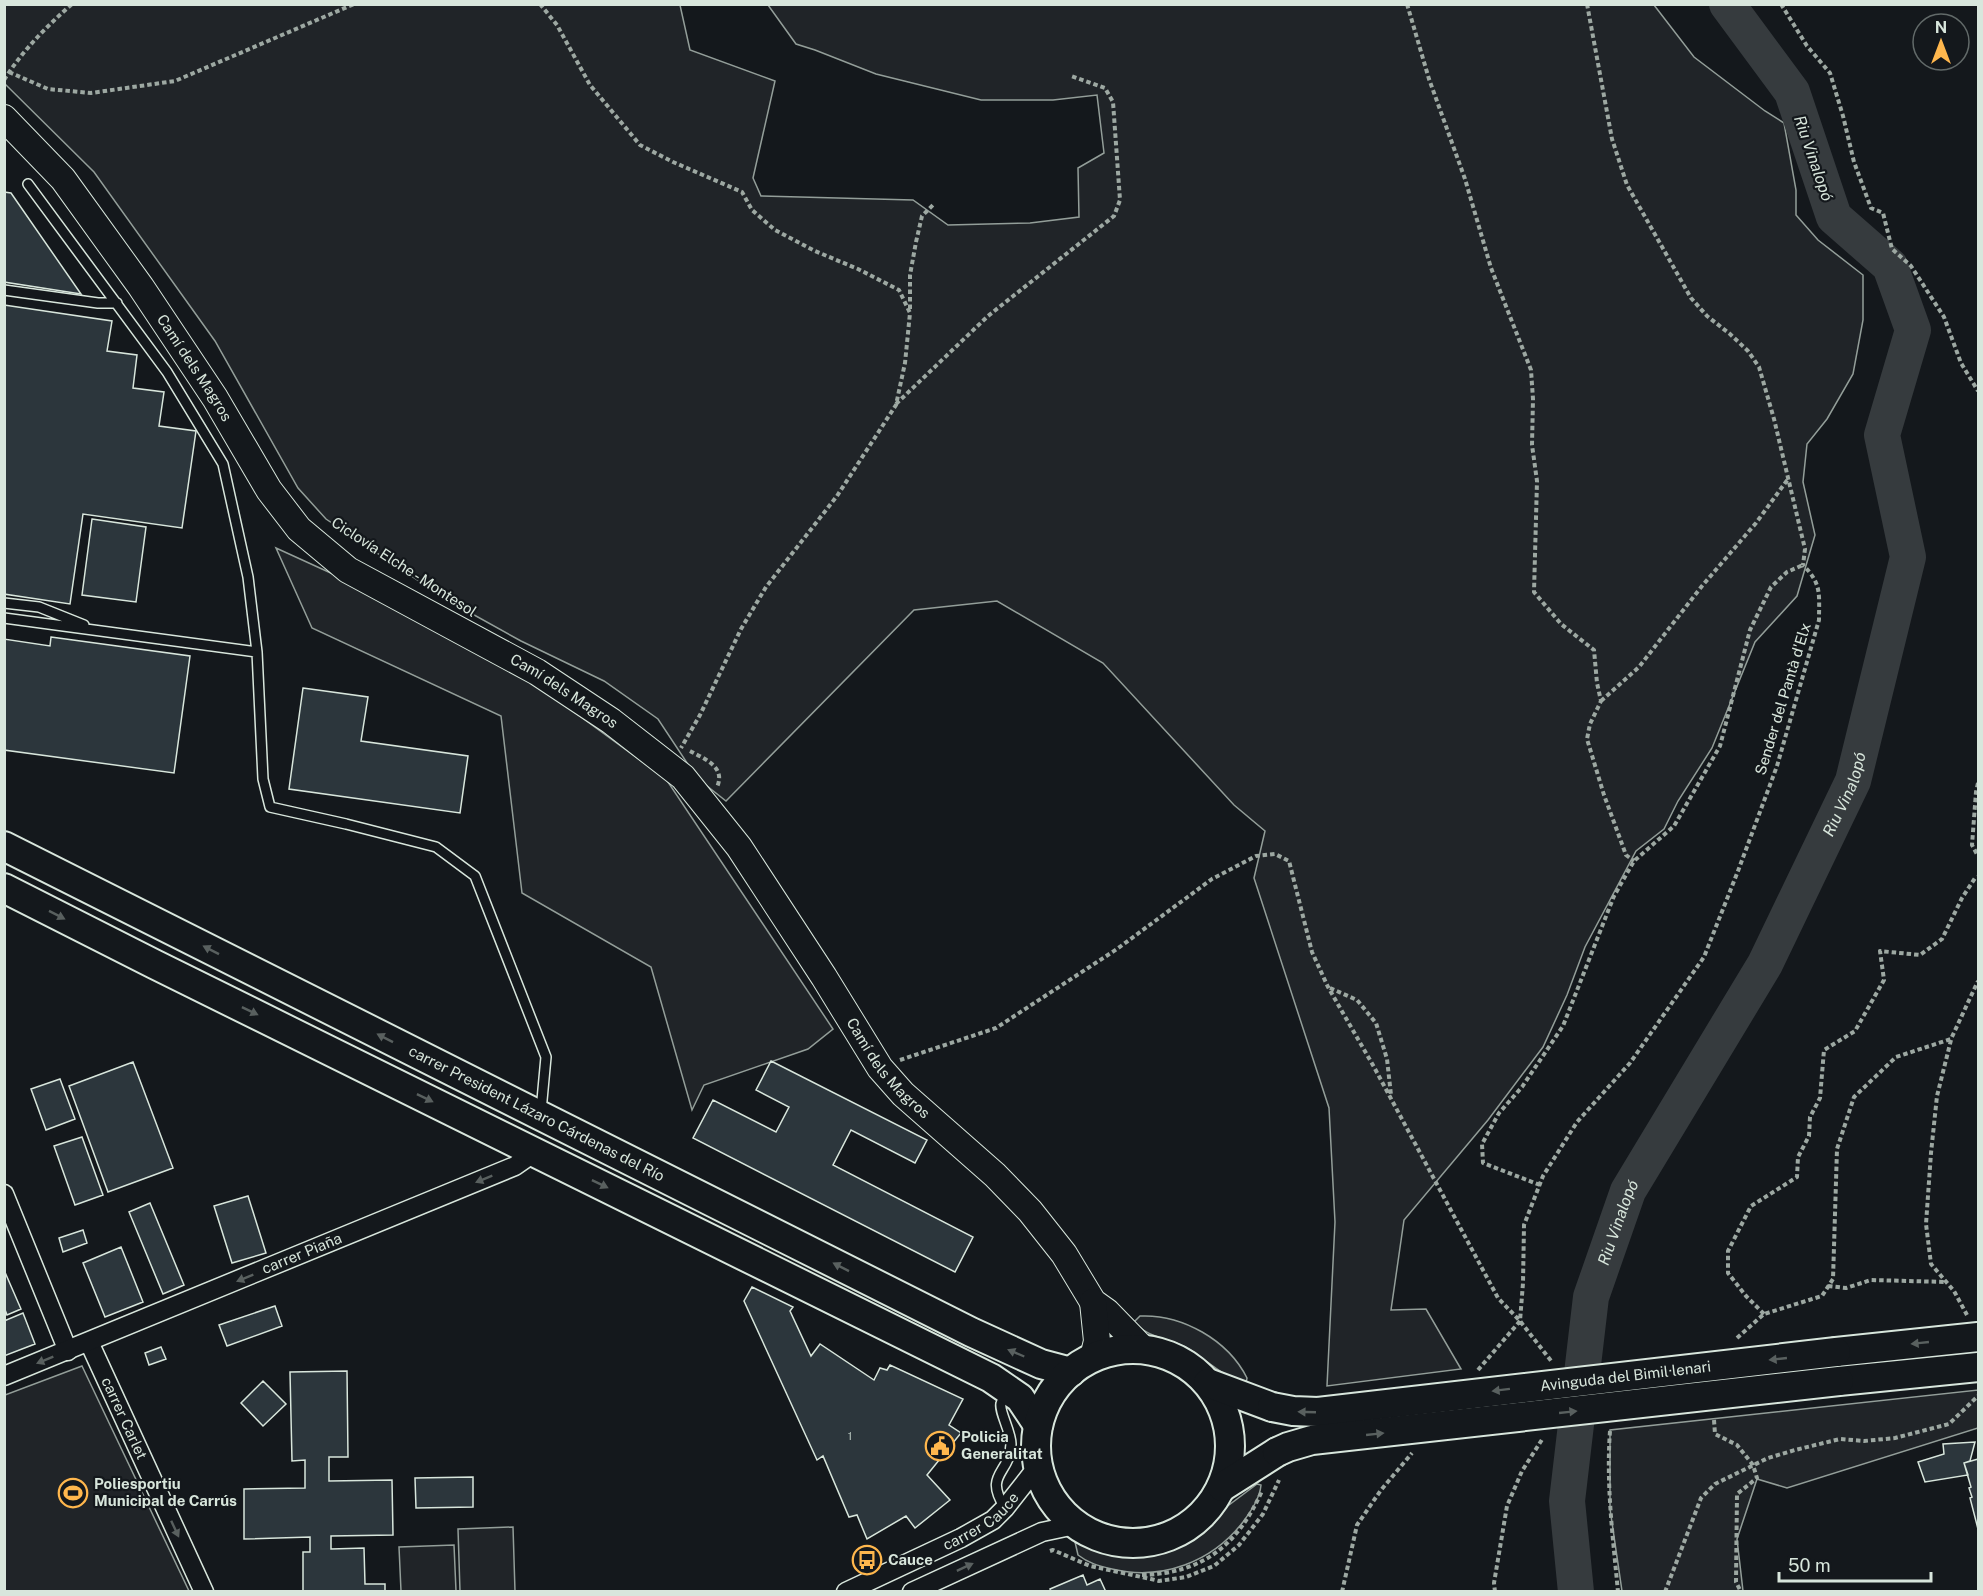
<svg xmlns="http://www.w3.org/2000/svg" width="1983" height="1596" font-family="'Public Sans',sans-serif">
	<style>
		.green { fill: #202428; stroke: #939e99; stroke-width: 1.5 }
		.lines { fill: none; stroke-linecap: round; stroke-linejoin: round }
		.river { stroke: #363b3e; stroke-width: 36 }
		.building { fill: #2c363c; stroke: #d8e6dc; stroke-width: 1.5 }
		.lane-casing { stroke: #d8e6dc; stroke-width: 12 }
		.street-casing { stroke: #d8e6dc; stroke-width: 21 }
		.secondary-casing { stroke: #d8e6dc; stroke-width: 28 }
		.primary-casing { stroke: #d8e6dc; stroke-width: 32 }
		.path { stroke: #9da8a2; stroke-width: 4; stroke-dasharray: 4.5 3; stroke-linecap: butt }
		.lane { stroke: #14181c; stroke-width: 9 }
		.street { stroke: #14181c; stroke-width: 18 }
		.secondary { stroke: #14181c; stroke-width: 26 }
		.primary { stroke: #14181c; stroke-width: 28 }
		.primary-bridge-casing { stroke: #d8e6dc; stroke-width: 32; stroke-linecap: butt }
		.primary-bridge { stroke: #14181c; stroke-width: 28 }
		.oneway { fill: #59605f }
		.labels { text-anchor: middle; stroke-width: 4.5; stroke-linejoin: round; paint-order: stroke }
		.number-label { font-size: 12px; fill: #adbab4 }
		.street-label { font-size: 15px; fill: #d8e6dc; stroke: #14181c }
		.poi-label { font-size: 15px; font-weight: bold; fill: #d8e6dc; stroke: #14181c; text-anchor: start }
		.water-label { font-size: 16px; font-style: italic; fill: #d8e6dc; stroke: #14181c }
	</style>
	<rect width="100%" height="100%" fill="#14181c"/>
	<path class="green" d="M5,5H680L690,50L775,81L753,178L761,196L913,200L948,225L1030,223L1079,217L1078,168L1104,153L1097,95L1053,100H981L876,74L815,50L796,44L768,5H1654L1694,57L1765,111L1784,123L1796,190V215L1818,240L1863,275V320L1853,374L1827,419L1807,444L1803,482L1815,535L1797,596L1755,642L1712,748L1678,801L1664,829L1636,851L1585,947L1567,995L1543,1047L1488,1120L1404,1220L1391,1310L1426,1309L1461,1369L1327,1386L1335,1222L1329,1108L1254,878L1265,831L1234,805L1103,663L997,601L914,610L726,801L697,778L658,719L604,681L521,641L449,601L326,519L298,488L215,341L94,172L5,84Z
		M276,548L473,638L666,779L833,1029L808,1049L704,1085L692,1110L651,967L522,893L501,716L312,628Z
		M1140,1316C1182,1314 1228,1340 1247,1378L1246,1383C1227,1380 1205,1359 1189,1349C1170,1337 1150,1340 1134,1322Z
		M82,1366L189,1591H5V1395Z
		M1978,1390V1428L1787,1488L1757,1479L1737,1539L1743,1591H1622L1610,1509V1430Z
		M1257,1484L1261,1485C1260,1498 1251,1511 1243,1522C1212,1562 1162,1581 1112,1569C1099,1566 1088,1563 1078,1555L1075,1542L1103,1553L1120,1556L1160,1554L1178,1547L1197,1536L1213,1524L1225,1508Z
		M513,1527L515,1591H460L458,1529Z
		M454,1545L456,1591H401L399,1547Z"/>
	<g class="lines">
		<path class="river" id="s1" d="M1576,1592L1567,1501L1591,1297L1628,1191L1765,964L1853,781L1908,557L1882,435L1913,330L1890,266L1834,217L1792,92L1727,4"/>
	</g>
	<path class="building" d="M4,192L11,193L81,294L4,282Z
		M4,305L112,321L107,351L137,355L133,388L164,392L159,426L196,431L182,528L83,514L70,604L4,594Z
		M92,519L146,527L136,602L82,595Z
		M51,637L190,656L174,773L4,750V639L50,646Z
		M303,688L368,697L361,741L468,756L460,813L289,789Z
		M771,1061L927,1140L915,1163L851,1130L833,1165L973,1237L955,1272L693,1138L713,1100L776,1132L789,1107L756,1090Z
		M133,1062L173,1168L108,1192L69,1086Z
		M60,1079L75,1119L46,1130L31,1089Z
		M82,1137L103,1195L75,1205L54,1146Z
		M248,1196L266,1253L232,1263L214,1206Z
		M150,1203L184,1285L163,1294L129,1212Z
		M83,1230L87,1243L63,1252L59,1238Z
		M121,1247L143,1302L105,1317L83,1263Z
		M4,1270L21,1309L7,1315L4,1307Z
		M752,1287L793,1307L790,1311L811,1356L820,1344L874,1380L880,1368L887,1370L890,1365L963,1399L949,1425L961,1433L927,1475L950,1500L915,1528L906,1516L867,1539L857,1515L849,1517L823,1456L817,1460L744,1301Z
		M275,1306L282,1326L227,1346L219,1325Z
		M23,1313L35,1344L4,1356V1321Z
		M161,1347L166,1359L149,1365L145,1353Z
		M347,1371L348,1457H329V1481L392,1480L393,1535L331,1536V1549L364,1548L365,1584H385V1592H303V1552H310V1537L244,1539V1489L305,1488V1460L292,1461L290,1372Z
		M263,1381L286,1404L263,1426L241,1403Z
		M1975,1442L1970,1461L1964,1463L1968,1475L1925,1482L1918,1462L1944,1454L1943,1444Z
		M1978,1459V1529L1970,1498L1972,1497L1969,1488L1971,1487L1964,1463Z
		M473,1477V1507L416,1508L415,1478Z
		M1083,1575L1087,1585L1100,1579L1106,1592H1051L1050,1589Z"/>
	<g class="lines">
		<g class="lane-casing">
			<path id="lane" d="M28,184L167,372L223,464L248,577L257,652L263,779L270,807L346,824L436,847L475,876L546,1057L541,1111
				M4,290L98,303H117
				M4,603L39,607L84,625
				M4,618L257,652
				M1005,1508C983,1473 1010,1475 1011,1444C1011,1432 999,1411 1001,1404C1002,1400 1005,1395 1007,1392"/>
		</g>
		<g class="street-casing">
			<g id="street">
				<path d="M4,1194L68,1351"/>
				<path id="s2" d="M89,1342L204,1592"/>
				<path id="s3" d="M4,1376L515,1166L535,1152"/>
				<path id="s4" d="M846,1592L961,1538L993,1520L1005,1508L1038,1466"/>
				<path d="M912,1592L1042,1532L1075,1525"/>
			</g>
		</g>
		<g class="secondary-casing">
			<g id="secondary">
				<path id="s5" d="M4,118L63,179L141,287L215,398L269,490L299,529L348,570L537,672L611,721L683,777L739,847L824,977L880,1068L903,1094L995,1175L1030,1211L1064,1254L1093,1302L1107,1312L1144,1350"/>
				<path d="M1093,1302L1097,1341L1093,1358"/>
			</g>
		</g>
		<g class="primary-casing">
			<g id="primary">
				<path id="s6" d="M4,846L971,1332L1041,1364L1071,1372"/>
				<path d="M4,888L154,964L991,1378L1020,1398L1038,1425"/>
				<circle cx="1133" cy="1446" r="97"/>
				<path d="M1836,1352L1978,1337"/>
				<path d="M1839,1381L1978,1367"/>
				<path d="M1208,1383L1272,1407"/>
				<path d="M1222,1487L1277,1452"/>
			</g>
		</g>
		<path class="path" d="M540,4L557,25L590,85L640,145L673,162L742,192L752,210L775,230L815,251L858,269L899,290L910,313L905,363L896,405L837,496L766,587L741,629L700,715L681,748
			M1407,4L1429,79L1465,179L1491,268L1531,370L1533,399L1532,445L1537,481L1534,592L1561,624L1594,650L1597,683L1601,701L1590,724L1587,739L1604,795L1626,855L1634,861
			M1587,4L1612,139L1627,185L1691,298L1707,316L1730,334L1748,351L1759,367L1774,419L1805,549L1803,565
			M1781,4L1807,46L1830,73L1843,116L1854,162L1871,208L1883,213L1892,249L1911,266L1944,317L1961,363L1978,391
			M9,72L48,89L91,93L175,81L354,4
			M4,80C23,50 46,27 72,4
			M910,309V275L916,242L922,216L933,205
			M896,404L988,316L1114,216L1120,200L1113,102L1105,88L1071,76
			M1601,701L1639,667L1702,586L1756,523L1788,479
			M690,751C705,759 726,767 717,787
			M1978,783L1976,792L1972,845L1978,856
			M1330,988L1357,1000L1376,1023L1387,1059L1391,1095
			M1951,1040L1937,1096L1931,1153L1926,1224L1931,1264L1954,1291L1967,1315
			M900,1060L996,1028L1117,949L1212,879L1256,856L1275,854L1289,861L1312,952L1328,987L1374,1067L1498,1298L1520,1321L1552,1362
			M1540,1185L1483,1163L1482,1144L1499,1113L1522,1087L1563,1026L1614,896L1634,861L1674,826L1720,746L1750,630L1771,587L1787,572L1803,565
			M1828,1286L1846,1288L1871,1280L1946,1282
			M1764,1314L1746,1296L1728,1273V1251L1751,1206L1797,1177L1798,1157L1809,1136L1810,1117L1820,1098L1824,1050L1855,1031L1884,980L1880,951L1920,955L1942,939L1962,898L1975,878L1978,877
			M1737,1338L1764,1314L1822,1296L1833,1279L1837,1149L1854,1097L1896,1057L1951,1039L1978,981
			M1478,1370L1520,1321L1523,1283L1524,1225L1543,1176L1577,1122L1630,1063L1704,957L1738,871L1777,766L1819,620C1819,594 1822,584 1803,565
			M1714,1420L1715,1434L1737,1445L1753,1465L1757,1478L1737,1494L1736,1582L1741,1592
			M1610,1431C1606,1485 1613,1538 1618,1592
			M1050,1551L1053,1550L1090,1566L1151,1579L1159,1581L1186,1577L1214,1566L1239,1545L1263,1514L1279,1480
			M1142,1575C1203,1573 1237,1546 1262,1491
			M1342,1592L1357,1525L1381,1490L1412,1453
			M1495,1592L1494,1583L1507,1506L1522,1471L1543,1438
			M1665,1592L1701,1498L1715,1484L1768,1458L1795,1450L1840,1439L1864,1441L1895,1438L1949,1424L1978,1396"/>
		<use href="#lane" class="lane"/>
		<use href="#street" class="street"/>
		<use href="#secondary" class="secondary"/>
		<use href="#primary" class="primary"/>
		<g class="primary-bridge-casing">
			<g id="primary-bridge">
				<path id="s7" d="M1272,1407L1293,1411L1318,1412L1836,1352"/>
				<path d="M1277,1452L1288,1447L1312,1440L1839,1381"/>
			</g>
		</g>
		<use href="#primary-bridge" class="primary-bridge"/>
	</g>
	<defs><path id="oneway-solid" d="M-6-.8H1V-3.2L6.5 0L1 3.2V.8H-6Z" transform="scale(1.5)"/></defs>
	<g class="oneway">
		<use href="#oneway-solid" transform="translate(57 915) rotate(27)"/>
		<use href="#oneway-solid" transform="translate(211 950) rotate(-153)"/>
		<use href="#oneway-solid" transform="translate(250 1011) rotate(26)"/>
		<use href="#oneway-solid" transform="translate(385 1038) rotate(-153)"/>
		<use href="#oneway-solid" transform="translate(425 1098) rotate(26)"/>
		<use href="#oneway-solid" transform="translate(484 1179) rotate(158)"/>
		<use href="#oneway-solid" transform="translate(600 1184) rotate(26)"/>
		<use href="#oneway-solid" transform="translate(841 1267) rotate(-153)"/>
		<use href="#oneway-solid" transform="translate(245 1278) rotate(158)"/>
		<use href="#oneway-solid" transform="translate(1920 1343) rotate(174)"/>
		<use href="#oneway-solid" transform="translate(1016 1353) rotate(-157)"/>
		<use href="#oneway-solid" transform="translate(1778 1359) rotate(174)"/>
		<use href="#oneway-solid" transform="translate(45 1360) rotate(158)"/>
		<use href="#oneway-solid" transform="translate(1501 1390) rotate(173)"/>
		<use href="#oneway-solid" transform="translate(1307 1412) rotate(-178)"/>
		<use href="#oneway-solid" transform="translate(1568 1412) rotate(-6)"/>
		<use href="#oneway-solid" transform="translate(1375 1434) rotate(-6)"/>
		<use href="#oneway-solid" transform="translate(175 1529) rotate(65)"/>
		<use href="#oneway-solid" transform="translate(965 1567) rotate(-25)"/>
	</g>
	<defs>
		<g id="civic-ring" transform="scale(1.5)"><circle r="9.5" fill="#14181c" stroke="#ffb74d" stroke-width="1.5"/><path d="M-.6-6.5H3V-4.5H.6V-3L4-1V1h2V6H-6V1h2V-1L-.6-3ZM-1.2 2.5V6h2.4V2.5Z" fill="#ffb74d"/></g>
		<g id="stadium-ring" transform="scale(1.5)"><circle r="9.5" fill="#14181c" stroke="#ffb74d" stroke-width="1.5"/><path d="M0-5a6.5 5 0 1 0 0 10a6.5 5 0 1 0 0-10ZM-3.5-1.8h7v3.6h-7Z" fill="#ffb74d"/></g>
		<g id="bus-ring" transform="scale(1.5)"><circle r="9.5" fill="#14181c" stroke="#ffb74d" stroke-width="1.5"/><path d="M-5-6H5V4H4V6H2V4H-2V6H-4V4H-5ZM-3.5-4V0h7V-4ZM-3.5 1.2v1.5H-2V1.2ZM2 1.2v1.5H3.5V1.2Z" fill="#ffb74d"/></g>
	</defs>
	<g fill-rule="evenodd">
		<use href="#civic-ring" x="940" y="1446"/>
		<use href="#stadium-ring" x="73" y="1493"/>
		<use href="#bus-ring" x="867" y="1560"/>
	</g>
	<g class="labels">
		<g class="number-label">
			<text x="850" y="1440">1</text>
		</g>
		<g class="street-label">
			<text dy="5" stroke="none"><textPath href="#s5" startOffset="315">Camí dels Magros</textPath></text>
			<text transform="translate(404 567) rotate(33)" y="5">Ciclovía Elche - Montesol</text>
			<text dy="5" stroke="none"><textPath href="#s5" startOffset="819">Camí dels Magros</textPath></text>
			<text transform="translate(1783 699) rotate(-73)" y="5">Sender del Pantà d'Elx</text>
			<text dy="5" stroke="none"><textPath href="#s5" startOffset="1323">Camí dels Magros</textPath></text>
			<text dy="5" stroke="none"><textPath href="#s6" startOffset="596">carrer President Lázaro Cárdenas del Río</textPath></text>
			<text dy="5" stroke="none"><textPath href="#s3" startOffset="322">carrer Piaña</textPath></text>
			<text dy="5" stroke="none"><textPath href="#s7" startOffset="356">Avinguda del Bimil·lenari</textPath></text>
			<text dy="5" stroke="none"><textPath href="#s2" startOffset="84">carrer Carlet</textPath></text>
			<text dy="5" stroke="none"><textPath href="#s4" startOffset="153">carrer Cauce</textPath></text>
		</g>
		<g class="poi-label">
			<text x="961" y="1442">Policia<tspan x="961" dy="17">Generalitat</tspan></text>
			<text x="94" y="1489">Poliesportiu<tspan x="94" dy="17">Municipal de Carrús</tspan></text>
			<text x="888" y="1565">Cauce</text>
		</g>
		<g class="water-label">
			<text transform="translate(1814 158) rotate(71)" y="6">Riu Vinalopó</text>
			<text dy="6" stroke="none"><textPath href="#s1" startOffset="862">Riu Vinalopó</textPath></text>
			<text dy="6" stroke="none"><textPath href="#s1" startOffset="376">Riu Vinalopó</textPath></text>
		</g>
	</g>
	<rect width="1983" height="1596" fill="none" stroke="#d8e6dc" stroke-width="12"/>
	<g transform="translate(1941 42)"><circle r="28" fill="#14181c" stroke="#626a69" stroke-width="1.5"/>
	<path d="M0-4.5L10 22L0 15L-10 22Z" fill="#ffb74d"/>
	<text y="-9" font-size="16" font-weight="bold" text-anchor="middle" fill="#d8e6dc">N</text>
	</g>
	<path d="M1779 1572v9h152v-9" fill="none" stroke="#d8e6dc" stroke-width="3"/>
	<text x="1788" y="1572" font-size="18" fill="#d8e6dc" stroke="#14181c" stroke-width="4.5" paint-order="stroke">50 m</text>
</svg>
